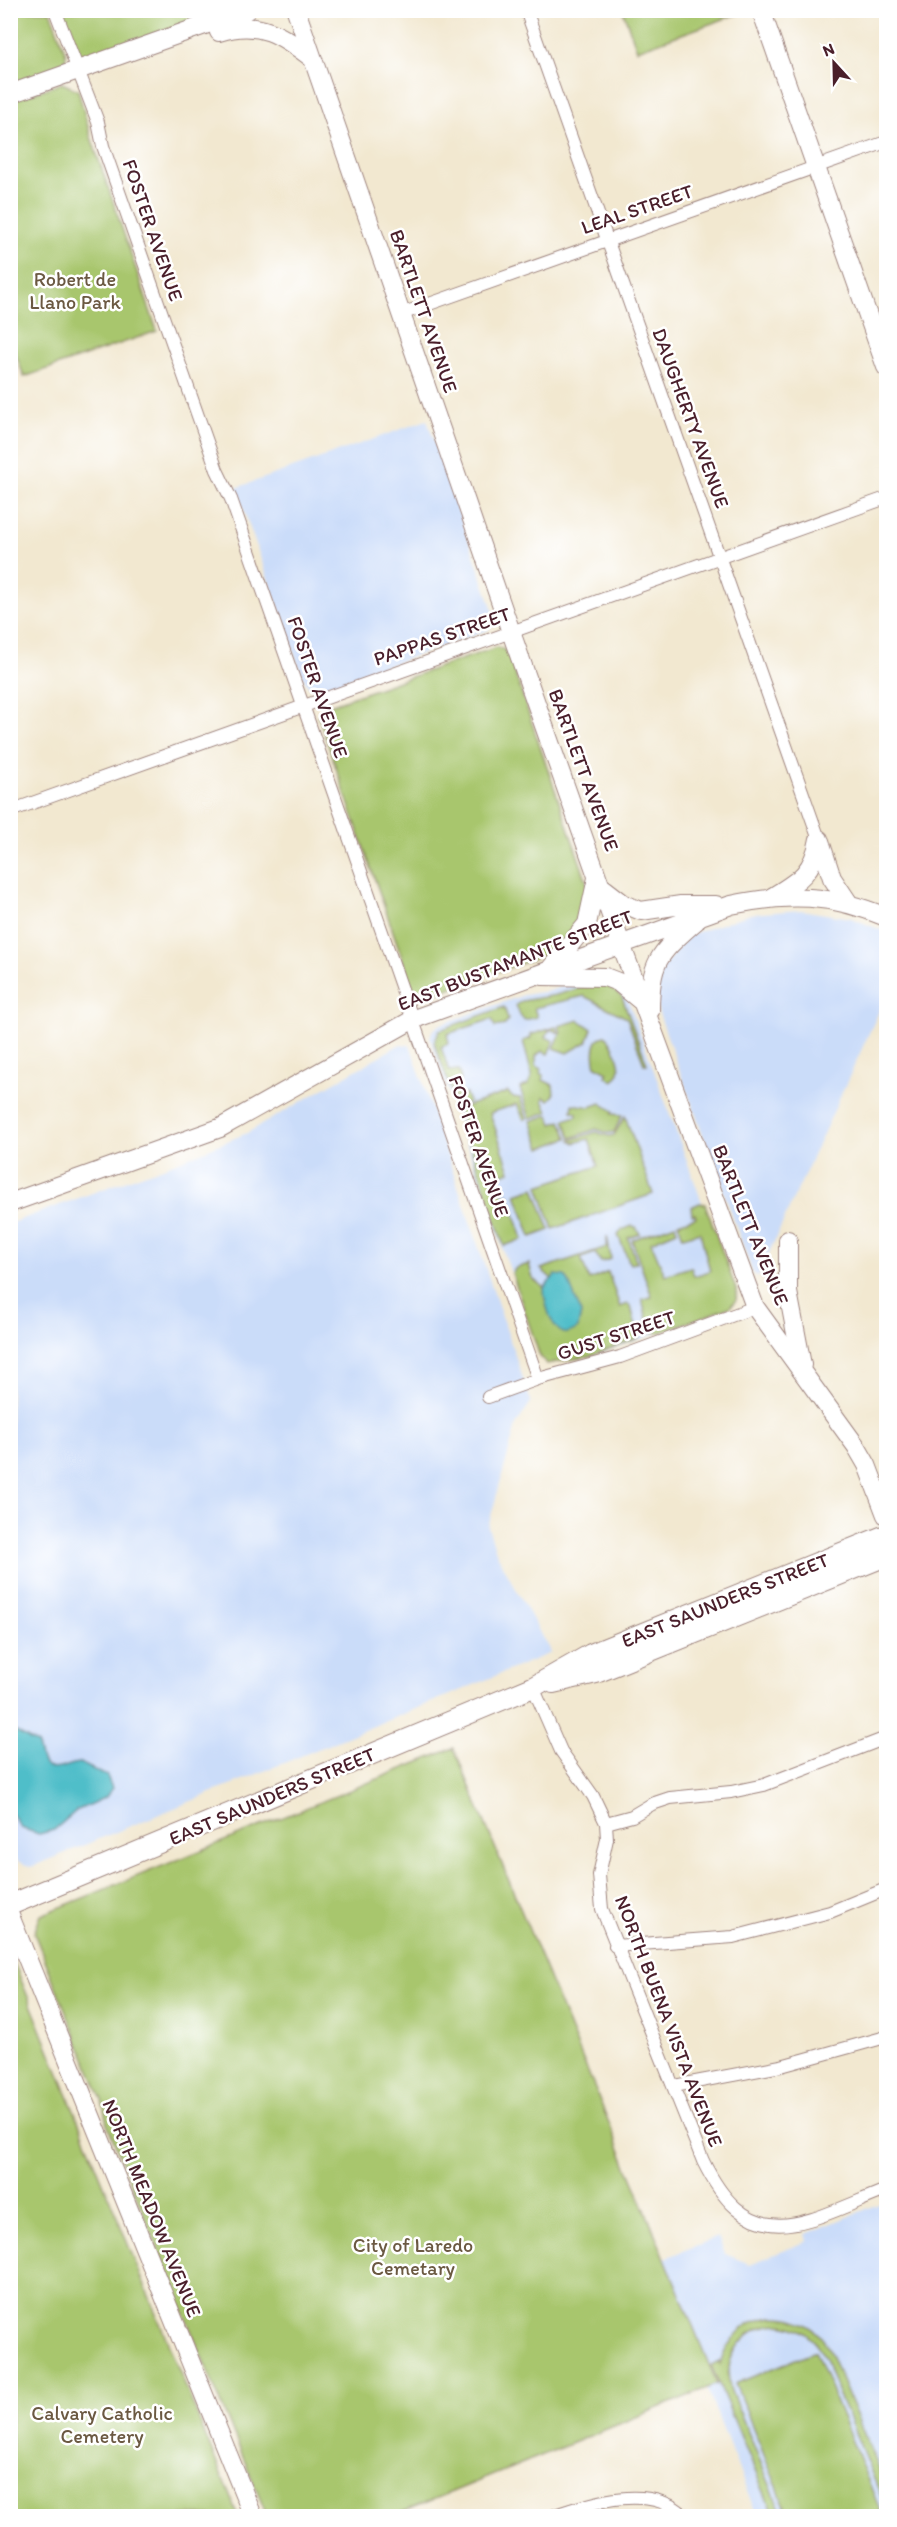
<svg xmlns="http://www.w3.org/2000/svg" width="897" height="2527" font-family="Itim,sans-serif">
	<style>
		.built { fill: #cadcf9 }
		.green { fill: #a8c66d; stroke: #79724c; stroke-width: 1.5 }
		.water { fill: #50bec9; stroke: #4d6e7a; stroke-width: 1.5 }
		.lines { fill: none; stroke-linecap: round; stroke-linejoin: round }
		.street-casing { stroke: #9e847e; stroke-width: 14 }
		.secondary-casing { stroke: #9e847e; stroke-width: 20 }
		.primary-casing { stroke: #9e847e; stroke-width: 22 }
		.street { stroke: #fff; stroke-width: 12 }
		.secondary { stroke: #fff; stroke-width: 18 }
		.primary { stroke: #fff; stroke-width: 20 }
		.labels { text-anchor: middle; stroke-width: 5; stroke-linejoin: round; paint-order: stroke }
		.street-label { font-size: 20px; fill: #4a1f2b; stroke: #fff }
		.park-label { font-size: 20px; fill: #6b5942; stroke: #fff }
	</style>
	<rect width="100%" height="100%" fill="#fff"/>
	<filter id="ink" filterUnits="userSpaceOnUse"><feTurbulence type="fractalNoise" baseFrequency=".0167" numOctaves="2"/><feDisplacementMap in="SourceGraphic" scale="12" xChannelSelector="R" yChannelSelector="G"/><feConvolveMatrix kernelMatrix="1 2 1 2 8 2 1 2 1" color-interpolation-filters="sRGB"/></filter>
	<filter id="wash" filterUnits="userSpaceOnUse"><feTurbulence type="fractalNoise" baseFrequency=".008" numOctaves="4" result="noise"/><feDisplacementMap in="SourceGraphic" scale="24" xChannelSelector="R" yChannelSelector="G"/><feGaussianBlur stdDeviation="1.35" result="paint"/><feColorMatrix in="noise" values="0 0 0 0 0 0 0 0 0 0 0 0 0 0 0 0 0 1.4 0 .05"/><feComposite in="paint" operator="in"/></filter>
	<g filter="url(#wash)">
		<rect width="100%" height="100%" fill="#f2e8d0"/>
		<path class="built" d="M427,420L494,613V623L488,630L319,690L313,689L307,685L302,676L236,488Z
			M800,910L851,918L886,932V996L758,1277L753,1273L658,1011L655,977L689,935L751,914Z
			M577,982L627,997L737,1298L730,1307L602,1353L549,1364L539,1354L430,1038L432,1031L439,1025L524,995L549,991Z
			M399,1045H410L531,1402L516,1425L488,1527L497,1554L551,1653L31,1867L19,1862L11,1853V1223L182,1160L247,1133Z
			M886,2201V2516H757L707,2389L717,2384L665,2258L718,2237L725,2254L750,2264L808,2241L806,2234Z"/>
		<path class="green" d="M749,10L637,50L623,11V10Z
			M10,11H50L66,54L65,64L56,71L10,87Z
			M60,11H229L81,59L76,54Z
			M62,83L78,90L90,134L157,331L24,377L10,337V101Z
			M497,647L505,650L509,657L588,885L590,906L557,951L422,998L413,989L318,716L327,706Z
			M593,984L609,987L622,997L647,1064H644L627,1018L584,996L534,1008L537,1017L525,1020L521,1017L516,1005L522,1001L556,995Z
			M504,1007L508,1019L505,1025L495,1027L492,1019L447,1034L449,1043L441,1047L449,1071L459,1070L461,1080L453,1084L458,1096L466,1094L469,1102L457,1107L434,1042L440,1030Z
			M579,1020L592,1029L587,1042L568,1053L554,1048L561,1033L559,1026Z
			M556,1027L559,1033L550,1029L546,1037L554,1041L548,1054L542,1051L536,1056V1066L542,1069L540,1073L544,1076L543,1080L553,1085L554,1095L549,1100L544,1097L543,1100L548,1112L530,1118L520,1088L528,1085L532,1075L523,1041L531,1038L530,1035Z
			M605,1036C612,1040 622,1064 619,1072C618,1076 615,1078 613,1081L606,1076L608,1072L596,1066C594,1058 593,1046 599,1038Z
			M508,1092L512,1097L520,1098L527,1118L524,1120L517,1104L490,1113L510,1171L496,1176L503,1196L508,1194L523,1239L504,1246L458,1109Z
			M601,1103L613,1111L612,1114L622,1115L614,1132L608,1133L596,1129L571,1138L564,1120L577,1116V1113L572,1111L573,1104L590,1107Z
			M549,1115L552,1124L561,1121L568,1138L541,1148L531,1121Z
			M625,1116L653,1194L553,1229L538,1186L598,1166L589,1139L574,1143L571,1140L596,1132L609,1136L614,1135Z
			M534,1188L550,1230L531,1237L516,1194Z
			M700,1203L705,1204L737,1292L736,1300L730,1307L659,1333L653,1332L649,1328L642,1299L652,1297L632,1240L675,1224L677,1231L651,1242L665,1275L691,1267L694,1276L710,1271L700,1232L683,1237L678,1223L696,1217L695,1214L692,1215L691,1207Z
			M632,1226L636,1227L640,1234L628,1238L637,1263L630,1264L618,1235L622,1230Z
			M607,1236L611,1259L601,1262L595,1253L581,1258L589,1280L608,1272L620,1307L628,1304L631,1307L639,1338L588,1357L546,1364L539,1354L512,1273L516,1268L529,1264L533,1279L547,1290L553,1280L541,1269L607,1247Z
			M454,1748L717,2384L393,2516H267L107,2124L102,2100L34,1933L41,1915Z
			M11,1955L238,2516H11Z
			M774,2317C797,2316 817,2327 828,2347L886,2487V2516L883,2501C868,2464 853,2427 837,2391C831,2375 826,2355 814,2341C778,2300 715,2341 731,2391L783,2516H774L711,2365L719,2361L720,2364C728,2338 746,2319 774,2317Z
			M815,2351L881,2512L870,2516H789L735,2384Z"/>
		<path class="water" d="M555,1275L565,1276L568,1280L581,1313L578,1328C575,1330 569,1334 564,1333C550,1329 544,1299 544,1288Z
			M11,1729L37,1744C40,1750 40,1757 43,1763C51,1776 69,1763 80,1763L107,1776L112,1788L106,1797L76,1811L54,1830L39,1834L21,1828L11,1812Z"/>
	</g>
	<g filter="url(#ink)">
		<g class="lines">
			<g class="street-casing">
				<path id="street" d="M55,10L98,122L103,146L217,470L231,499L538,1379
					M526,10L819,839
					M401,314L886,142
					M10,811L886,498
					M488,1397L538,1379L620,1357L755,1307
					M533,1687L561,1751L593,1796L606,1823L607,1839L599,1875L602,1909L703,2161C752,2261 806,2221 886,2190
					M606,1823L632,1816L652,1804L670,1798L731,1792L764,1785L886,1738
					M615,1946L733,1937L830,1912L886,1889
					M674,2086L781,2066L886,2037
					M552,2516C592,2502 651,2483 685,2516"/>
			</g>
			<g class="secondary-casing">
				<path id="secondary" d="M296,10L511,632L621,944L755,1307L856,1446L867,1465L886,1515
					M761,10L886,367
					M219,32C259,19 282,35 313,59
					M10,94L247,10
					M820,841L832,878L848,902
					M602,887L624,904L641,911L681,905H716
					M772,897C800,880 813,873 819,839
					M551,968L587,924L597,878
					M542,976L605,977L618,982L641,1001
					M650,1011C650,960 659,954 696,921
					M10,1203L220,1128L414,1019L731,905C789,893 831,894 886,917
					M788,1240V1292L802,1365
					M10,1916L253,2516"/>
			</g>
			<g class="primary-casing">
				<path id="primary" d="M553,1683L596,1673L886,1556
					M10,1905L533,1687L591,1654L886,1535"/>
			</g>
			<use href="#street" class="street"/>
			<use href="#secondary" class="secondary"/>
			<use href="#primary" class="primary"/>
		</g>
	</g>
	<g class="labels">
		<g class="street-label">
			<text transform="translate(637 209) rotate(-19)" y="7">LEAL STREET</text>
			<text transform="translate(153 230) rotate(71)" y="7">FOSTER AVENUE</text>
			<text transform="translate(424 311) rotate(71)" y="7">BARTLETT AVENUE</text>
			<text transform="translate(691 418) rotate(70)" y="7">DAUGHERTY AVENUE</text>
			<text transform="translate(442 636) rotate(-19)" y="7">PAPPAS STREET</text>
			<text transform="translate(318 687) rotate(71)" y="7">FOSTER AVENUE</text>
			<text transform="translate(584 770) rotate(70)" y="7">BARTLETT AVENUE</text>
			<text transform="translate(515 960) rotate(-21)" y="7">EAST BUSTAMANTE STREET</text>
			<text transform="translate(479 1146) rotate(71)" y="7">FOSTER AVENUE</text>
			<text transform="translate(751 1225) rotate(68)" y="7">BARTLETT AVENUE</text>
			<text transform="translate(616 1335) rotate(-18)" y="7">GUST STREET</text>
			<text transform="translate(725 1600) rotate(-22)" y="7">EAST SAUNDERS STREET</text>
			<text transform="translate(272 1796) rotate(-23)" y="7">EAST SAUNDERS STREET</text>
			<text transform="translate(669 2021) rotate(69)" y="7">NORTH BUENA VISTA AVENUE</text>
			<text transform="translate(152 2208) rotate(68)" y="7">NORTH MEADOW AVENUE</text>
		</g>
		<g class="park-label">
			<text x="75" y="286">Robert de<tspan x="75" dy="23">Llano Park</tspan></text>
			<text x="413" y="2252">City of Laredo<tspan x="413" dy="23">Cemetary</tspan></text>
			<text x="102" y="2420">Calvary Catholic<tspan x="102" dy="23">Cemetery</tspan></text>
		</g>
	</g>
	<rect width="897" height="2527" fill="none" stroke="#fff" stroke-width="36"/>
	<g transform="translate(834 63) rotate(338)" stroke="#ffffff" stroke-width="4.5" paint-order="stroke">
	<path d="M0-4.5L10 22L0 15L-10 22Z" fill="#4a1f2b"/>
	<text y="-9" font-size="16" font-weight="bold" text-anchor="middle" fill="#4a1f2b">N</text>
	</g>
</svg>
